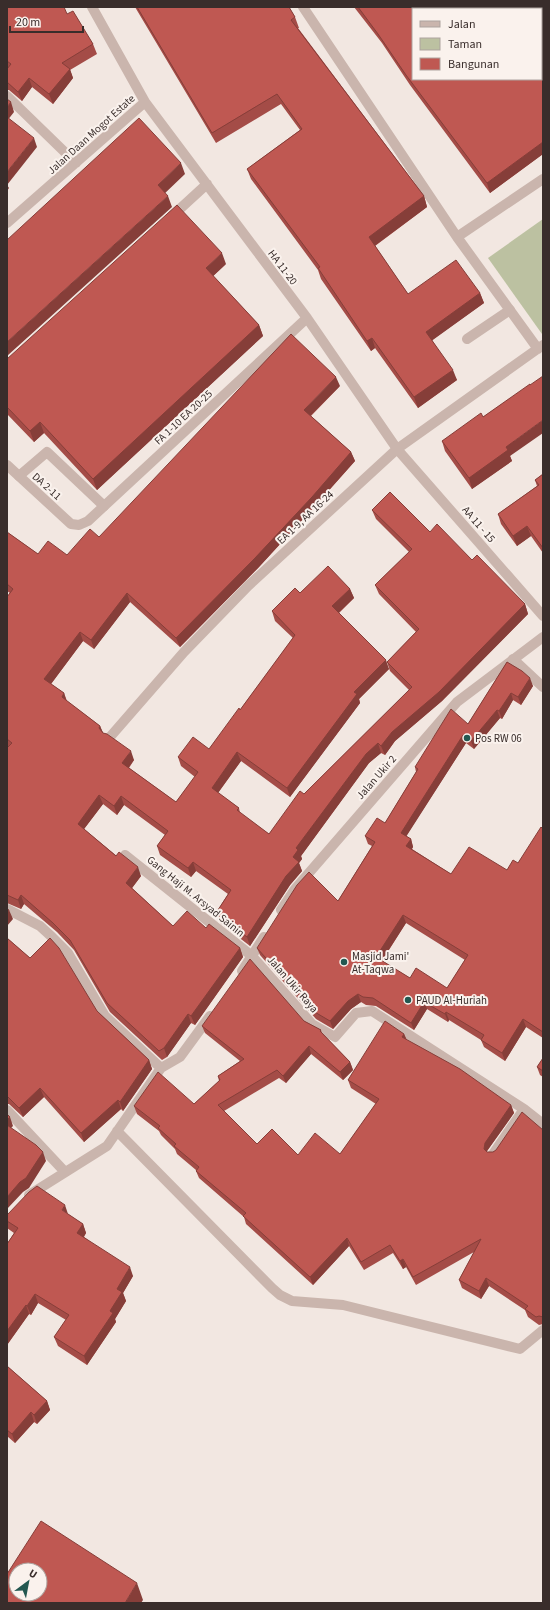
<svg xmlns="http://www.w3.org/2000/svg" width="550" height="1610" font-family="'Source Sans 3',sans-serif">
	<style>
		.green { fill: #bcc1a1 }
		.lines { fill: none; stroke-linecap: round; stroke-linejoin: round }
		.lane { stroke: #cab5ad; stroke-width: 10 }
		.street { stroke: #cab5ad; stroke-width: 10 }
		.wall { fill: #a44c47; fill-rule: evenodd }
		.shaded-wall { fill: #863e39 }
		.building { fill: #bf5852; stroke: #863e39; fill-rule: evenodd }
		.poi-dot { fill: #235851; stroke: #faf2ed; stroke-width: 1.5 }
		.labels { text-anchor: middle; stroke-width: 4; stroke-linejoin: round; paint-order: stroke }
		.street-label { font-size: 11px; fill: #392d2b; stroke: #faf2ed }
		.poi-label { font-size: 11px; fill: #392d2b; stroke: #faf2ed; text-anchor: start }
	</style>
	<rect width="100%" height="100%" fill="#f2e7e1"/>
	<path class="green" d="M543,219V333L542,334L488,258Z"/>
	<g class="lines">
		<path class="lane" d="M467,339L510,310
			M19,476L47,452L104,506
			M513,659L543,687"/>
		<path class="street" d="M92,7L145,102L307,318L397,449L543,616
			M303,7L457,237L538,349
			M520,7L521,9
			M541,37L543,40
			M7,96L76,163
			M171,217L207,184
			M7,223L145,102
			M457,237L543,179
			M7,465L71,524L79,525L88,521L307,318
			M110,737L184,652L248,586L397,449L543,345
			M125,855L252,956L312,1024L335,1037L356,1013L372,1011L524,1109L543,1124
			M7,909L40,926L52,937L68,953L105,1016L161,1068
			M281,910L295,889L457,702L543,637
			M242,971L264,937
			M7,1110L65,1172
			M117,1131L272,1288L280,1295L292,1301L343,1305L520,1349L543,1330
			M493,1154L524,1109
			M29,1195L107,1146L161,1068L180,1057L210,1016"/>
	</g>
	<path class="wall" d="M7,7L67,14L93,44L97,54L70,70L73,78L53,104L32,87L22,101L9,90H7V69H8L7,68Z
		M135,7H289L295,17L299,28H298L424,196L427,207L375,246L408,294L480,293L484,303L432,340L457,380L418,408L375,348L371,351L321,279L318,270L251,179L247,169L300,130L281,104L216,143Z
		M354,7H499L543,67V154L490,193L410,85L382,43Z
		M226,264L213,276L259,325L263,336L97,490L44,433L34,442L7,414V359Z
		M530,385L510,456L512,461L472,489L445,451L442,441L483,417Z
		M340,386L311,416L351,452L355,461L315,506L259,567L180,647L130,602L94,649L83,641L51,684L64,693L67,701L100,726L103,733L134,760L129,768L176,802L195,777L181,766L178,757L209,749L240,710L293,638L275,621L272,611L300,593L350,589L354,598L339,613L389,669L359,699L360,703L290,797L241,761L218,793L239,808L240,813L269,834L304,794L409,690L390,671L387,662L416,632L379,594L375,585L409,552L376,519L372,510L430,532L472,560L525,604L528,614L442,701L395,741L385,755L381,753L369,763L301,856L302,859L299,863L302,871L290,885L250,946L219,922L216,913L228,894L196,871L191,877L160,855L157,846L165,835L124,805L117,815L103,804L84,829L141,876L132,888L173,926L206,928L240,948L243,957L195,1025L191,1023L167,1057L162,1060L110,1012L74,950L57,932L24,904L21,909L7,903V748L8,747L7,745V597L10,593L7,591V532L38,554L67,555L99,537Z
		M543,474V553L531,536L517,546L501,524L498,514L537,486L535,480Z
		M507,662L533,686L521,705L513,700L502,719L500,718L474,749L466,743L406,836L411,839L413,847L412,849L451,874L507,870L518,863L543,829V1038L526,1027L505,1061L484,1047L481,1040L449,1020L448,1022L427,1009L414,1030L376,1006L366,1005L361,1002L351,1009L333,1029L316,1019L260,955L257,948L338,901L372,846L368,844L365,836L385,823L416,772L415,767L468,724ZM406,923L465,960L447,988L410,978L382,961Z
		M7,938L30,958L97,1011L149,1060L152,1069L123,1111L121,1109L84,1142L44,1097L23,1117L9,1104H7Z
		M304,1021L321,1030L322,1033L350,1062L353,1070L343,1080L311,1054L286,1083L279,1078L224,1111L257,1144L298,1155L340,1154L376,1104L351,1088L348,1080L404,1034L407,1040L511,1105L514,1113L487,1151V1152H493L543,1130V1324L539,1325L528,1317L525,1310L489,1286L481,1299L462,1288L459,1280L474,1252L416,1285L406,1267L403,1269L393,1253L364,1270L349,1246L313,1285L246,1224L244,1217L199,1178L196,1171V1170L177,1154L175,1149L161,1135L159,1131L137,1114L134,1106L194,1104L219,1081L218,1076L240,1061L205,1033L202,1026Z
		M543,1058V1077L540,1075L537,1067Z
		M68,1214L83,1224L86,1233L84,1237L133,1276L123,1293L126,1301L115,1319L116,1322L87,1365L58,1346L54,1337L66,1320L38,1303L31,1315L29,1314L7,1345V1244L14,1233L7,1228V1215Z
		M7,1366L47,1401L50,1410L37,1424L34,1422L15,1443L7,1436Z"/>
	<path class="shaded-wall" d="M70,69L73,78L53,104L49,94Z
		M29,78L32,87L22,101L18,92Z
		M11,102L14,112L7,121V107Z
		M34,138L37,147L7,185L9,188L7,191V172Z
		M543,142V154L490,193L487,183Z
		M181,163L185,174L162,196L158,185Z
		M168,196L172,207L7,356V342Z
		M424,196L427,207L373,247L369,237Z
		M222,253L226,264L210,279L206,268Z
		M480,293L484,303L430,342L426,332Z
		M259,325L263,336L97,490L93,479Z
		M372,338L375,348L371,351L367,341Z
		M453,370L457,380L418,408L414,397Z
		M336,377L340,386L307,419L304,410Z
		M543,420V433L510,456L512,461L472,489L469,478L506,447Z
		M40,422L44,433L34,442L30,431Z
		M351,452L355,461L315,506L259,567L180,647L176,638Z
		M527,526L531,536L517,546L513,536Z
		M350,589L354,598L336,615L332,606Z
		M127,593L130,602L94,649L91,640Z
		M525,604L528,614L442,701L395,741L385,755L381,746L392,732Z
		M80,632L83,641L48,688L44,679Z
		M386,660L389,669L359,699L360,703L290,797L287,788L354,692Z
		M530,678L533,686L521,705L518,697Z
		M64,693L67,703L62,697Z
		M511,693L513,700L502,719L499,711Z
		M497,710L500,718L474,749L471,741Z
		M100,726L104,735L99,728Z
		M463,735L466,743L404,840L401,833Z
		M378,743L381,753L369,763L301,856L302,859L299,863L302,871L290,885L250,946L247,937L293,857L296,848L366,754Z
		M131,751L134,760L125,772L122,763Z
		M237,752L241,761L215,797L212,788Z
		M99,795L103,804L81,833L78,824Z
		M121,796L124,805L117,815L114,806Z
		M411,839L413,847L409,853L406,846Z
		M193,862L196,871L191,877L188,868Z
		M138,867L141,876L129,892L126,883Z
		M21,895L24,904L21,909L18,900Z
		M9,910L13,919L7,926V913Z
		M403,915L406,923L379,965L376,957Z
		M240,948L243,957L195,1025L191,1016Z
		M358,994L361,1002L351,1009L333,1029L330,1021L348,1001Z
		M424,1002L427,1009L414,1030L411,1023Z
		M446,1012L449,1020L448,1022L445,1014Z
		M188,1014L191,1023L167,1057L164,1048Z
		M523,1019L526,1027L505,1061L502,1053Z
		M404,1034L407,1041L402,1037Z
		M309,1046L311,1054L286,1083L283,1076Z
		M149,1060L152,1069L123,1111L120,1102Z
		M350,1062L353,1070L343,1080L340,1072Z
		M40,1088L44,1097L23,1117L19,1108Z
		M118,1100L121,1109L84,1142L81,1133Z
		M511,1105L514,1113L487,1151V1156L484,1149L485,1143Z
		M10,1117L13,1126L7,1132V1120Z
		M43,1152L46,1161L29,1188L23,1192L7,1209V1197Z
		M65,1205L68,1214L62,1210Z
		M83,1224L86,1233L80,1242L77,1233Z
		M347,1238L349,1246L313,1285L310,1277Z
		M403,1259L406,1267L403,1269L400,1261Z
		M130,1267L133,1276L123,1293L126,1301L115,1319L116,1322L87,1365L84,1356L110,1311L117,1289Z
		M486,1278L489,1286L481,1299L479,1291Z
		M35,1294L38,1303L31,1315L27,1306Z
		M26,1305L29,1314L7,1345V1331Z
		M47,1401L50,1410L37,1424L34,1415Z
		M31,1412L34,1422L15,1443L12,1434Z
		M137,1583L143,1600L141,1603H125Z"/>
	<path class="building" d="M7,7H64L67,14L73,11L93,44L62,63L70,69L49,94L29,78L18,92L7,82V69L11,64L7,61Z
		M137,7H289L295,17L291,20L424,196L369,237L408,294L456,260L480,293L426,332L453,370L414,397L372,338L367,341L318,268L320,267L247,169L302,129L277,94L212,133Z
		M358,7H499L501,9H413V79H541V64L543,67V142L487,183L406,75L378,34Z
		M7,99L11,102L7,107Z
		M7,117L34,138L7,172Z
		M139,118L181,163L158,185L168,196L7,342V240Z
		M177,205L222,253L206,268L259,325L93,479L40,422L30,431L7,407V359Z
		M291,334L336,377L304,410L351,452L312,497L255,558L176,638L127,593L91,640L80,632L44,679L64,693L62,697L100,726L99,728L103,733L107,734L131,751L122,763L176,802L198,772L178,757L193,737L209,749L239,708L240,710L295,635L272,611L295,588L300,593L328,566L350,589L332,606L386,660L354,692L357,694L287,788L237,752L212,788L239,808L237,810L269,834L300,791L304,794L412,687L387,662L419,629L375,585L412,549L372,510L390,492L430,532L437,524L472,560L477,555L525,604L439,692L392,732L381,746L378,743L366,754L296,848L298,850L293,857L299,862L286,876L247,937L216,913L231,890L193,862L188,868L157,846L168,831L121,796L114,806L99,795L78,824L116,856L119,852L138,867L126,883L173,926L187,911L206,928L209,924L240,948L191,1016L188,1014L164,1048L159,1051L107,1003L70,940L53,923L21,895L18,900L7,895V748L12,743L7,739V597L13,589L7,584V532L38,554L48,541L67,555L90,529L99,537Z
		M543,376V420L506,447L508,450L469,478L442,441L481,413L483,417L530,384V385Z
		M543,474V548L527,526L513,536L498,514L539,485L535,480Z
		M507,662L522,671L530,678L518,697L511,693L499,711L497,710L471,741L463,735L401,833L411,839L406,846L451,874L469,847L507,870L513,860L518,863L541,827L543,829V1032L523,1019L502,1053L481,1040L484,1035L446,1012L445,1014L424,1002L411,1023L373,998L363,997L358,994L348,1001L330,1021L313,1011L257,948L297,885L309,872L338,901L375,842L365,836L377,818L385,823L418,769L415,767L451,709L468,724ZM403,915L468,955L447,988L416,968L410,978L376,957Z
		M7,909L9,910L7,913Z
		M7,938L30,958L50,938L59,948L97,1011L149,1060L120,1102L118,1100L81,1133L40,1088L19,1108L7,1096Z
		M250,959L304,1021L321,1030L320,1031L350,1062L340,1072L309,1046L283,1076L277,1070L218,1105L257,1144L272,1129L298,1155L315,1133L340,1154L379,1099L348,1080L385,1021L404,1034L402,1037L460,1069L511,1105L485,1143L484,1149L487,1152H493L496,1150L522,1112L543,1130V1317L539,1316L536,1317L525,1309L528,1306L486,1278L479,1291L459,1280L481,1239L413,1277L403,1259L400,1261L390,1245L361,1262L347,1238L310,1277L243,1216L246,1213L196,1171L199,1167L174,1146L176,1144L158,1128L160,1126L134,1106L158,1072L194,1104L220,1080L218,1076L244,1059L202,1026Z
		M543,1058V1071L537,1067Z
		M7,1114L10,1117L7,1120Z
		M7,1125L36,1145L43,1152L26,1178L20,1182L7,1197Z
		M37,1186L65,1205L62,1210L83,1224L77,1233L130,1267L117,1289L122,1292L110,1311L113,1313L84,1356L54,1337L69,1315L35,1294L27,1306L26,1305L7,1331V1244L18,1228L7,1221V1215L8,1214L29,1192Z
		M7,1366L47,1401L34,1415L31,1412L12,1434L7,1430Z
		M41,1521L137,1583L125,1603H7V1574ZM16,1570H40V1594H16Z"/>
	<g class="poi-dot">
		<circle cx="467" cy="738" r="4"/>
		<circle cx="344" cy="962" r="4"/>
		<circle cx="408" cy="1000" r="4"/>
	</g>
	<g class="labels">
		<g class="street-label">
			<text transform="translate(91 134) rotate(-42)" y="4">Jalan Daan Mogot Estate</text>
			<text transform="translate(283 267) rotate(53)" y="4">HA 11-20</text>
			<text transform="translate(183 417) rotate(-43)" y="4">FA 1-10 EA 20-25</text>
			<text transform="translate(47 486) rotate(42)" y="4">DA 2-11</text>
			<text transform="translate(305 517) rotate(-43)" y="4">EA 1-9, AA 16-24</text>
			<text transform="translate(479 524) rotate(49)" y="4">AA 11 - 15</text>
			<text transform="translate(376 777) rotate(-49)" y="4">Jalan Ukir 2</text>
			<text transform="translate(196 896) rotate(39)" y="4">Gang Haji M. Arsyad Sainin</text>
			<text transform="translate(293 984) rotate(49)" y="4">Jalan Ukir Raya</text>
		</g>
		<g class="poi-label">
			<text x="475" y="742">Pos RW 06</text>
			<text x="352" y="960">Masjid Jami'<tspan x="352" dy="13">At-Taqwa</tspan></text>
			<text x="416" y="1004">PAUD Al-Huriah</text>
		</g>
	</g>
	<rect width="550" height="1610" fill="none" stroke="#392d2b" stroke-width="16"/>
	<rect x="412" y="8" width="130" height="72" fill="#faf2ed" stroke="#ada39f"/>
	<rect x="420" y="21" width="20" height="6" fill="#cab5ad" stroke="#ada39f"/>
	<text x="448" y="28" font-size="12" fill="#392d2b">Jalan</text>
	<rect x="420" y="38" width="20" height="12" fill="#bcc1a1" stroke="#ada39f"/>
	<text x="448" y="48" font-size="12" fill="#392d2b">Taman</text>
	<rect x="420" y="58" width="20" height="12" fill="#bf5852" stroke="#ada39f"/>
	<text x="448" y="68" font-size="12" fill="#392d2b">Bangunan</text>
	<g transform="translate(28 1582) rotate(32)"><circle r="19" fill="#faf2ed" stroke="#ada39f"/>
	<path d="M0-3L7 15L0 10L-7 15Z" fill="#235851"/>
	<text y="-6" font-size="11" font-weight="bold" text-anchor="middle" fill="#392d2b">U</text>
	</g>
	<path d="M10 26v6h73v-6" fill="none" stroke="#392d2b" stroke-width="2"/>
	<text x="16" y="26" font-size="12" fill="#392d2b" stroke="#faf2ed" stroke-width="3" paint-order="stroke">20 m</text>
</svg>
